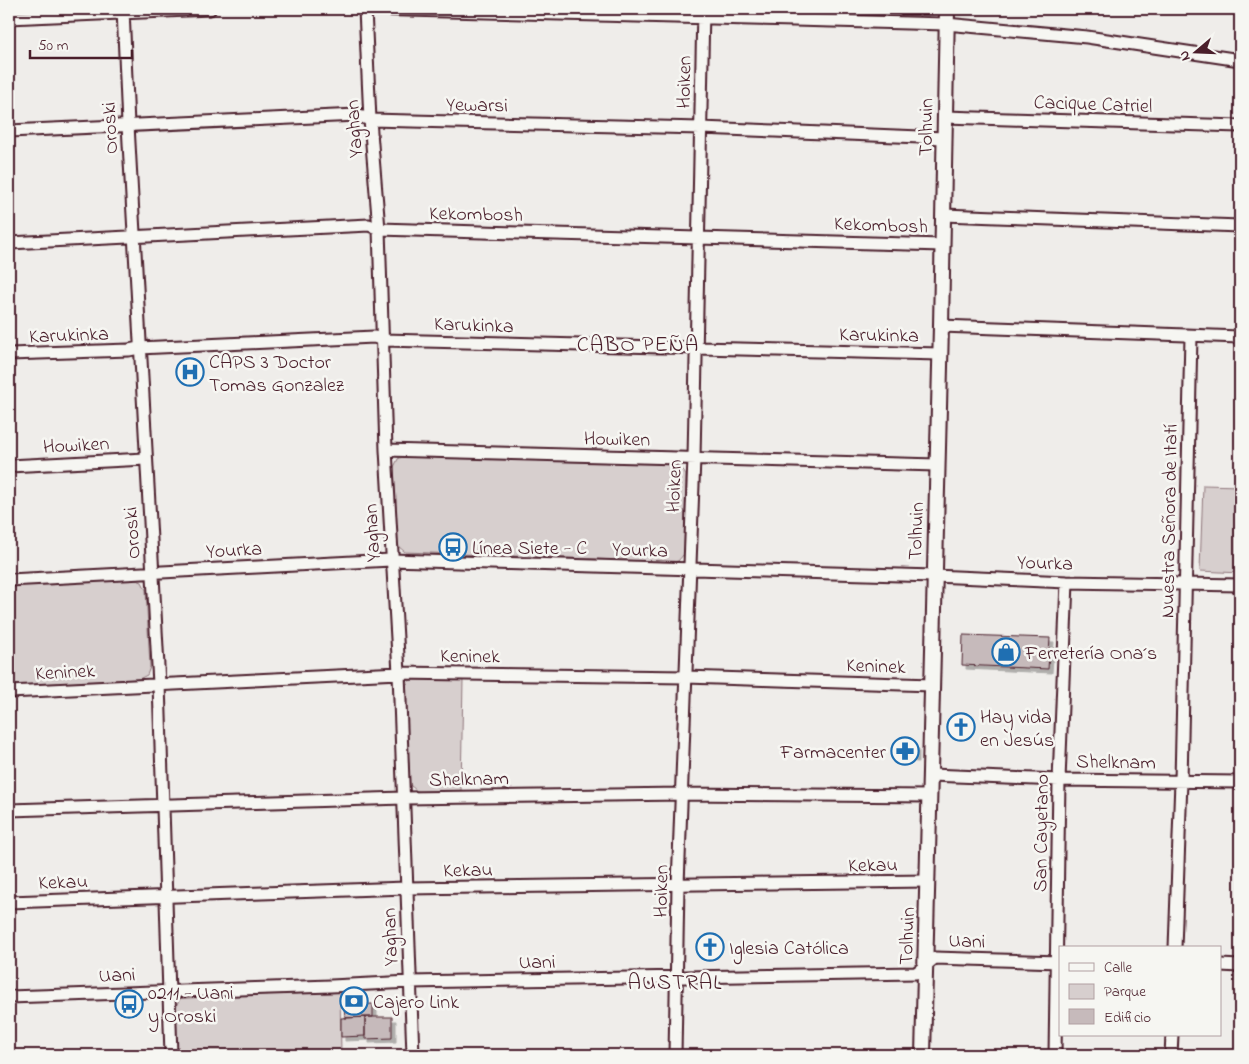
<svg xmlns="http://www.w3.org/2000/svg" width="1249" height="1064" font-family="'Indie Flower',sans-serif">
	<style>
		.green { fill: #d7cfce; stroke: #90777c }
		.building { fill: #c6babb; stroke: #4a1f2b; filter: url(#shadow) }
		.lines { fill: none; stroke-linecap: round; stroke-linejoin: round }
		.minor-casing { stroke: #4a1f2b; stroke-width: 15 }
		.tertiary-casing { stroke: #4a1f2b; stroke-width: 18 }
		.minor { stroke: #f6f6f2; stroke-width: 11 }
		.tertiary { stroke: #f6f6f2; stroke-width: 14 }
		.labels { text-anchor: middle; stroke-width: 5; stroke-linejoin: round; paint-order: stroke }
		.street-label { font-size: 20px; fill: #4a1f2b; stroke: #f6f6f2 }
		.poi-label { font-size: 20px; fill: #4a1f2b; stroke: #f6f6f2; text-anchor: start }
		.quarter-label { font-size: 22px; letter-spacing: 1px; fill: #4a1f2b; stroke: #f6f6f2 }
	</style>
	<defs>
		<filter id="shadow"><feDropShadow dx="4" dy="4" stdDeviation="0" flood-color="#0004"/></filter>
	</defs>
	<rect width="100%" height="100%" fill="#efedea"/>
	<filter id="ink" filterUnits="userSpaceOnUse"><feTurbulence type="fractalNoise" baseFrequency=".02" numOctaves="2"/><feDisplacementMap in="SourceGraphic" scale="10" xChannelSelector="R" yChannelSelector="G"/><feConvolveMatrix kernelMatrix="1 2 1 2 8 2 1 2 1" color-interpolation-filters="sRGB"/></filter>
	<g filter="url(#ink)">
		<path class="green" d="M406,455L678,464L684,471L686,475L684,554L678,561L673,562L405,552L398,546L397,542L394,467L398,459Z
			M1203,485L1240,486V573L1200,571Z
			M134,579L142,582L146,590L150,667L147,675L139,679L9,686V586Z
			M412,678L463,679L461,791L421,792L417,791L410,785L405,689L406,685Z
			M340,992L341,1055H177C176,1041 170,1006 182,997Z"/>
		<path class="building" d="M963,635L1050,638L1048,669L962,665Z
			M895,744L915,745V758L895,757Z
			M373,1004V1017L345,1018L344,1005Z
			M365,1017V1036L341,1037V1018Z
			M365,1017H392V1038L365,1039Z"/>
		<g class="lines">
			<g class="minor-casing">
				<path id="minor" d="M123,9L128,125L159,684L171,1055
					M365,9L370,120L379,229L386,450L399,673L413,1055
					M367,9L946,24L1087,37L1240,60
					M9,18L210,9
					M945,117L1240,126
					M9,131L357,115L370,120L701,128L945,138
					M943,215L1240,226
					M9,243L369,225L379,229L943,245
					M941,326L1240,337
					M9,354L129,350L139,348L374,337L383,340L940,354
					M386,450L937,465
					M9,466L145,459
					M9,580L391,560L934,576L1067,582L1240,585
					M9,692L399,673L686,677L932,685
					M931,775L1059,780L1240,782
					M9,810L404,798L682,794L930,796
					M9,902L406,888L928,881
					M1175,948L1181,781L1191,336
					M1220,965L1240,966
					M9,997L331,986L410,982L916,973L935,958L1060,962
					M675,1055L678,885L694,458L703,9
					M1055,1055L1059,780L1067,582
					M1171,1055L1172,1035"/>
			</g>
			<g class="tertiary-casing">
				<path id="tertiary" d="M923,1055L941,326L947,9"/>
			</g>
			<use href="#minor" class="minor"/>
			<use href="#tertiary" class="tertiary"/>
		</g>
	</g>
	<defs>
		<g id="hospital-ring" transform="scale(1.4375)"><circle r="9.5" fill="#f6f6f2" stroke="#1f6fb2" stroke-width="1.5"/><path d="M-5-5h3v3.5h4V-5h3V5h-3V1.5h-4V5h-3Z" fill="#1f6fb2"/></g>
		<g id="bus-ring" transform="scale(1.4375)"><circle r="9.5" fill="#f6f6f2" stroke="#1f6fb2" stroke-width="1.5"/><path d="M-5-6H5V4H4V6H2V4H-2V6H-4V4H-5ZM-3.5-4V0h7V-4ZM-3.5 1.2v1.5H-2V1.2ZM2 1.2v1.5H3.5V1.2Z" fill="#1f6fb2"/></g>
		<g id="shop-ring" transform="scale(1.4375)"><circle r="9.5" fill="#f6f6f2" stroke="#1f6fb2" stroke-width="1.5"/><path d="M-5-2.5h2.3a2.7 3.5 0 0 1 5.4 0H5L5.5 6h-11ZM-1.5-2.5h3a1.5 2.3 0 0 0-3 0Z" fill="#1f6fb2"/></g>
		<g id="church-ring" transform="scale(1.4375)"><circle r="9.5" fill="#f6f6f2" stroke="#1f6fb2" stroke-width="1.5"/><path d="M-1.2-6h2.4v3.5h3.3v2.4h-3.3V6h-2.4V-.1h-3.3v-2.4h3.3Z" fill="#1f6fb2"/></g>
		<g id="pharmacy-ring" transform="scale(1.4375)"><circle r="9.5" fill="#f6f6f2" stroke="#1f6fb2" stroke-width="1.5"/><path d="M-2-6h4v4h4v4h-4v4h-4v-4h-4v-4h4Z" fill="#1f6fb2"/></g>
		<g id="bank-ring" transform="scale(1.4375)"><circle r="9.5" fill="#f6f6f2" stroke="#1f6fb2" stroke-width="1.5"/><path d="M-6-4H6V4H-6ZM0-2.3a2.3 2.3 0 1 0 0 4.6a2.3 2.3 0 1 0 0-4.6Z" fill="#1f6fb2"/></g>
	</defs>
	<g fill-rule="evenodd">
		<use href="#hospital-ring" x="190" y="372"/>
		<use href="#bus-ring" x="453" y="547"/>
		<use href="#shop-ring" x="1006" y="652"/>
		<use href="#church-ring" x="961" y="727"/>
		<use href="#pharmacy-ring" x="905" y="751"/>
		<use href="#church-ring" x="710" y="947"/>
		<use href="#bank-ring" x="354" y="1001"/>
		<use href="#bus-ring" x="129" y="1004"/>
	</g>
	<g class="labels">
		<g class="street-label">
			<text transform="translate(683 82) rotate(-89)" y="7">Hoiken</text>
			<text transform="translate(1093 103) rotate(2)" y="7">Cacique Catriel</text>
			<text transform="translate(477 104) rotate(1)" y="7">Yewarsi</text>
			<text transform="translate(925 127) rotate(-89)" y="7">Tolhuin</text>
			<text transform="translate(109 128) rotate(-93)" y="7">Oroski</text>
			<text transform="translate(353 129) rotate(-94)" y="7">Yaghan</text>
			<text transform="translate(476 213) rotate(1)" y="7">Kekombosh</text>
			<text transform="translate(881 224) rotate(2)" y="7">Kekombosh</text>
			<text transform="translate(474 324) rotate(2)" y="7">Karukinka</text>
			<text transform="translate(69 334) rotate(-2)" y="7">Karukinka</text>
			<text transform="translate(879 334) rotate(1)" y="7">Karukinka</text>
			<text transform="translate(617 438) rotate(1)" y="7">Howiken</text>
			<text transform="translate(76 444) rotate(-3)" y="7">Howiken</text>
			<text transform="translate(673 486) rotate(-88)" y="7">Hoiken</text>
			<text transform="translate(1168 521) rotate(-89)" y="7">Nuestra Señora de Itatí</text>
			<text transform="translate(915 531) rotate(-88)" y="7">Tolhuin</text>
			<text transform="translate(131 533) rotate(-94)" y="7">Oroski</text>
			<text transform="translate(371 533) rotate(-93)" y="7">Yaghan</text>
			<text transform="translate(234 549) rotate(-3)" y="7">Yourka</text>
			<text transform="translate(640 549) rotate(2)" y="7">Yourka</text>
			<text transform="translate(1045 562) rotate(2)" y="7">Yourka</text>
			<text transform="translate(470 655) rotate(1)" y="7">Keninek</text>
			<text transform="translate(876 665) rotate(2)" y="7">Keninek</text>
			<text transform="translate(65 671) rotate(-3)" y="7">Keninek</text>
			<text transform="translate(1116 761) rotate(1)" y="7">Shelknam</text>
			<text transform="translate(469 778) rotate(-1)" y="7">Shelknam</text>
			<text transform="translate(1040 833) rotate(-89)" y="7">San Cayetano</text>
			<text transform="translate(873 864) rotate(-1)" y="7">Kekau</text>
			<text transform="translate(468 869) rotate(-1)" y="7">Kekau</text>
			<text transform="translate(63 881) rotate(-2)" y="7">Kekau</text>
			<text transform="translate(660 891) rotate(-89)" y="7">Hoiken</text>
			<text transform="translate(906 936) rotate(-88)" y="7">Tolhuin</text>
			<text transform="translate(389 937) rotate(-92)" y="7">Yaghan</text>
			<text transform="translate(967 940) rotate(2)" y="7">Uani</text>
			<text transform="translate(537 961) rotate(-1)" y="7">Uani</text>
			<text transform="translate(117 974) rotate(-2)" y="7">Uani</text>
		</g>
		<g class="poi-label">
			<text x="209" y="368">CAPS 3 Doctor<tspan x="209" dy="23">Tomas Gonzalez</tspan></text>
			<text x="472" y="554">Línea Siete - C</text>
			<text x="1025" y="659">Ferretería Ona´s</text>
			<text x="980" y="723">Hay vida<tspan x="980" dy="23">en Jesús</tspan></text>
			<text x="886" y="758" text-anchor="end">Farmacenter</text>
			<text x="729" y="954">Iglesia Católica</text>
			<text x="148" y="999">0211 - Uani<tspan x="148" dy="23">y Oroski</tspan></text>
			<text x="373" y="1008">Cajero Link</text>
		</g>
		<g class="quarter-label">
			<text x="638" y="351">CABO PEÑA</text>
			<text x="675" y="989">AUSTRAL</text>
		</g>
	</g>
	<rect width="1249" height="1064" fill="none" stroke="#f6f6f2" stroke-width="30"/>
	<rect x="15" y="15" width="1219" height="1034" fill="none" stroke="#4a1f2b" stroke-width="2" filter="url(#ink)"/>
	<rect x="1059" y="946" width="162" height="90" fill="#f6f6f2" stroke="#b1a0a2"/>
	<rect x="1069" y="963" width="25" height="8" fill="#f6f6f2" stroke="#b1a0a2"/>
	<text x="1104" y="972" font-size="15" fill="#4a1f2b">Calle</text>
	<rect x="1069" y="984" width="25" height="15" fill="#d7cfce" stroke="#b1a0a2"/>
	<text x="1104" y="996" font-size="15" fill="#4a1f2b">Parque</text>
	<rect x="1069" y="1009" width="25" height="15" fill="#c6babb" stroke="#b1a0a2"/>
	<text x="1104" y="1022" font-size="15" fill="#4a1f2b">Edificio</text>
	<g transform="translate(1196 52) rotate(251)" stroke="#f6f6f2" stroke-width="4" paint-order="stroke">
	<path d="M0-4L9 19L0 12L-9 19Z" fill="#4a1f2b"/>
	<text y="-8" font-size="14" font-weight="bold" text-anchor="middle" fill="#4a1f2b">N</text>
	</g>
	<path d="M30 50v8h102v-8" fill="none" stroke="#4a1f2b" stroke-width="2.5"/>
	<text x="38" y="50" font-size="15" fill="#4a1f2b" stroke="#f6f6f2" stroke-width="4" paint-order="stroke">50 m</text>
</svg>
